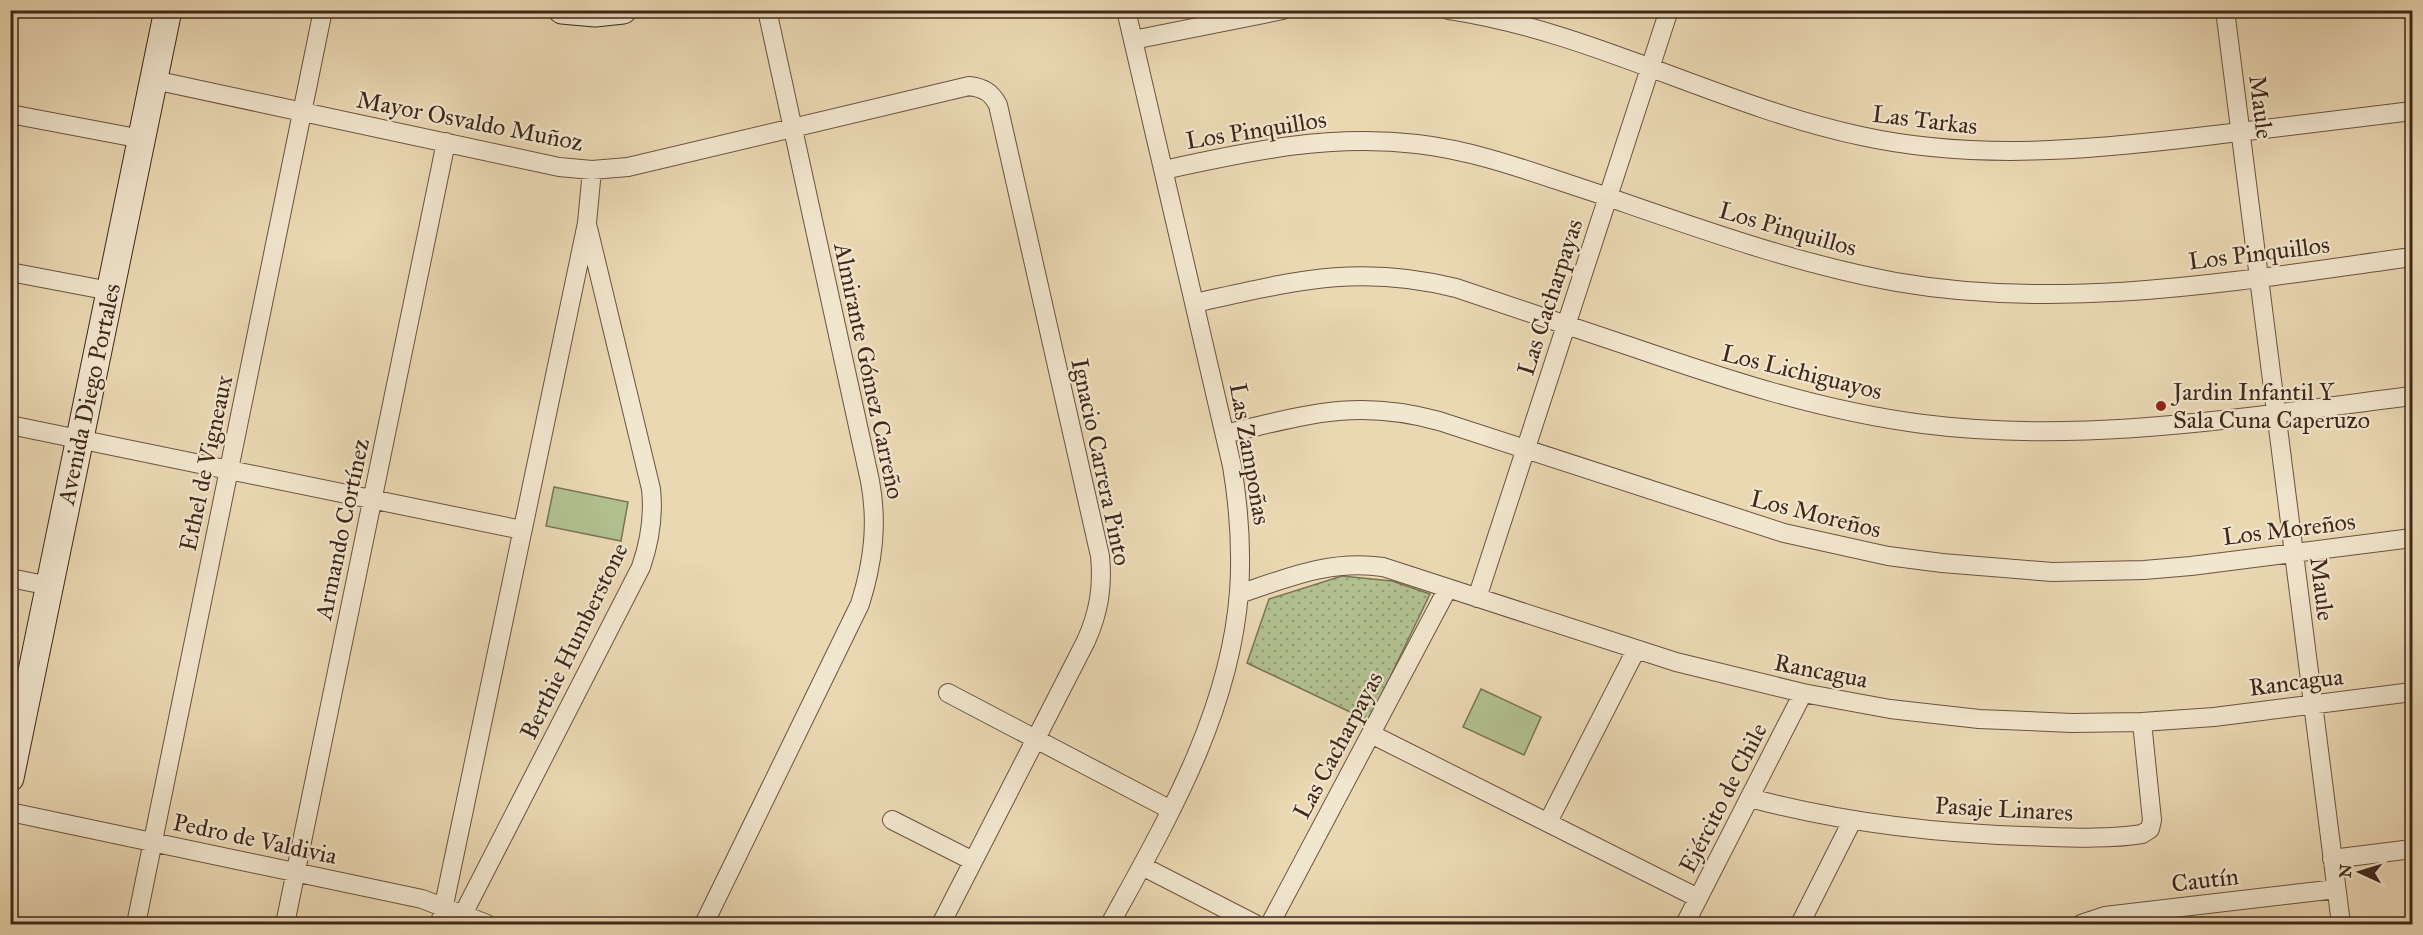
<svg xmlns="http://www.w3.org/2000/svg" width="2423" height="935" font-family="'IM FELL Great Primer',serif">
	<style>
		.grass { fill: url(#grass-dots); stroke: #787456; stroke-width: 1.5 }
		.pitch { fill: #b2c090; stroke: #787456; stroke-width: 1.5 }
		.lines { fill: none; stroke-linecap: round; stroke-linejoin: round }
		.street-casing { stroke: #6a5341; stroke-width: 20 }
		.secondary-casing { stroke: #3f271b; stroke-width: 29 }
		.street { stroke: #f1e6ce; stroke-width: 18 }
		.secondary { stroke: #f1e6ce; stroke-width: 27 }
		.poi-dot { fill: #8f2418; stroke: #f1e6ce; stroke-width: 2 }
		.labels { text-anchor: middle; stroke-width: 4.5; stroke-linejoin: round; paint-order: stroke }
		.street-label { font-size: 24px; fill: #3f271b; stroke: #f1e6ce }
		.poi-label { font-size: 24px; fill: #3f271b; stroke: #f1e6ce; text-anchor: start }
	</style>
	<defs>
		<pattern id="grass-dots" width="8" height="8" patternUnits="userSpaceOnUse" patternTransform="scale(1.5)"><rect width="8" height="8" fill="#b2c090"/><path d="M2 2h.1M6 6h.1" fill="none" stroke="#929c75" stroke-width="1.8" stroke-linecap="round"/></pattern>
	</defs>
	<rect width="100%" height="100%" fill="#ead8b3"/>
	<filter id="stains"><feTurbulence type="fractalNoise" baseFrequency=".00333" numOctaves="4"/><feColorMatrix values="0 0 0 0 .2 0 0 0 0 .09 0 0 0 0 .02 0 0 0 .5 -.17"/></filter>
	<radialGradient id="worn" r=".72"><stop offset=".6" stop-color="#630" stop-opacity="0"/><stop offset="1" stop-color="#630" stop-opacity=".3"/></radialGradient>
	<path class="grass" d="M1342,576L1392,581L1430,594L1369,721L1247,663L1269,599Z"/>
	<path class="pitch" d="M554,487L628,502L621,541L546,526Z
		M1481,689L1541,717L1524,755L1463,727Z"/>
	<g class="lines">
		<g class="street-casing">
			<path id="street" d="M1449,10C1591,31 1720,106 1861,136C1975,161 2090,150 2206,136C2275,128 2344,119 2412,111
				M2225,10L2341,924
				M1133,40L1283,10
				M154,80L559,167L592,170L628,167L969,86C984,88 991,92 998,105L1100,556C1103,587 1099,612 1086,641L941,924
				M10,114L142,139
				M1164,170C1251,151 1327,134 1417,144C1479,151 1537,174 1596,193C1695,227 1793,263 1896,282C2068,312 2242,280 2412,257
				M10,272L110,291
				M1195,303C1291,282 1357,263 1456,288C1514,307 1571,327 1629,346C1725,379 1821,411 1923,424C2087,445 2250,416 2412,396
				M10,425L522,530
				M1225,434C1306,415 1356,398 1439,421L1784,533L1888,556L1942,563L2052,572L2144,570L2191,566L2412,538
				M10,578L50,586
				M1239,594C1287,578 1331,559 1383,567L1676,662L1803,693L1890,709L1979,719L2072,723L2142,722L2214,717L2412,692
				M1477,598L1669,10
				M948,693L1171,810
				M1371,734L1698,898
				M1750,798C1840,822 1931,833 2024,836C2063,837 2104,840 2142,834L2150,829L2152,820L2142,722
				M10,812L422,899L487,924
				M892,820L973,861
				M1548,822L1636,650
				M2332,859L2412,849
				M1142,866L1255,924
				M136,924L323,10
				M285,924L446,142
				M440,924L587,223L592,170
				M458,924L641,567C650,541 654,517 651,489L588,228
				M704,924L860,604C873,563 878,524 870,481L767,10
				M1110,924C1167,820 1230,713 1239,592C1242,549 1239,508 1232,466L1126,10
				M1270,924L1448,588
				M1685,924L1803,693
				M1800,924L1852,821
				M2081,924L2105,916L2336,889"/>
		</g>
		<g class="secondary-casing">
			<path id="secondary" d="M562,10L595,13L623,10
				M10,778L168,10"/>
		</g>
		<use href="#street" class="street"/>
		<use href="#secondary" class="secondary"/>
	</g>
	<circle class="poi-dot" cx="2161" cy="406" r="6"/>
	<g class="labels">
		<g class="street-label">
			<text transform="translate(2261 107) rotate(83)" y="8">Maule</text>
			<text transform="translate(1925 120) rotate(7)" y="8">Las Tarkas</text>
			<text transform="translate(470 121) rotate(11)" y="8">Mayor Osvaldo Muñoz</text>
			<text transform="translate(1256 130) rotate(-9)" y="8">Los Pinquillos</text>
			<text transform="translate(1788 229) rotate(16)" y="8">Los Pinquillos</text>
			<text transform="translate(2259 253) rotate(-7)" y="8">Los Pinquillos</text>
			<text transform="translate(1550 297) rotate(-72)" y="8">Las Cacharpayas</text>
			<text transform="translate(869 371) rotate(78)" y="8">Almirante Gómez Carreño</text>
			<text transform="translate(1802 372) rotate(14)" y="8">Los Lichiguayos</text>
			<text transform="translate(89 394) rotate(-78)" y="8">Avenida Diego Portales</text>
			<text transform="translate(1250 454) rotate(80)" y="8">Las Zampoñas</text>
			<text transform="translate(1101 462) rotate(78)" y="8">Ignacio Carrera Pinto</text>
			<text transform="translate(206 463) rotate(-78)" y="8">Ethel de Vigneaux</text>
			<text transform="translate(1816 514) rotate(14)" y="8">Los Moreños</text>
			<text transform="translate(342 529) rotate(-78)" y="8">Armando Cortínez</text>
			<text transform="translate(2289 529) rotate(-7)" y="8">Los Moreños</text>
			<text transform="translate(2322 589) rotate(83)" y="8">Maule</text>
			<text transform="translate(574 641) rotate(-64)" y="8">Berthie Humberstone</text>
			<text transform="translate(1821 671) rotate(11)" y="8">Rancagua</text>
			<text transform="translate(2296 682) rotate(-7)" y="8">Rancagua</text>
			<text transform="translate(1338 745) rotate(-62)" y="8">Las Cacharpayas</text>
			<text transform="translate(1723 798) rotate(-63)" y="8">Ejército de Chile</text>
			<text transform="translate(2004 809) rotate(3)" y="8">Pasaje Linares</text>
			<text transform="translate(255 839) rotate(12)" y="8">Pedro de Valdivia</text>
			<text transform="translate(2205 880) rotate(-7)" y="8">Cautín</text>
		</g>
		<g class="poi-label">
			<text x="2173" y="400">Jardin Infantil Y<tspan x="2173" dy="28">Sala Cuna Caperuzo</tspan></text>
		</g>
	</g>
	<rect width="2423" height="935" fill="none" stroke="#ead8b3" stroke-width="36"/>
	<rect x="12" y="12" width="2399" height="911" fill="none" stroke="#3f271b" stroke-width="3"/>
	<rect x="18" y="18" width="2387" height="899" fill="none" stroke="#3f271b" stroke-width="1.5"/>
	<g transform="translate(2360 872) rotate(274)" stroke="#f1e6ce" stroke-width="4.5" paint-order="stroke">
	<path d="M0-4.5L10 22L0 15L-10 22Z" fill="#3f271b"/>
	<text y="-9" font-size="16" font-weight="bold" text-anchor="middle" fill="#3f271b">N</text>
	</g>
	<rect width="100%" height="100%" filter="url(#stains)"/>
	<rect width="100%" height="100%" fill="url(#worn)"/>
</svg>
